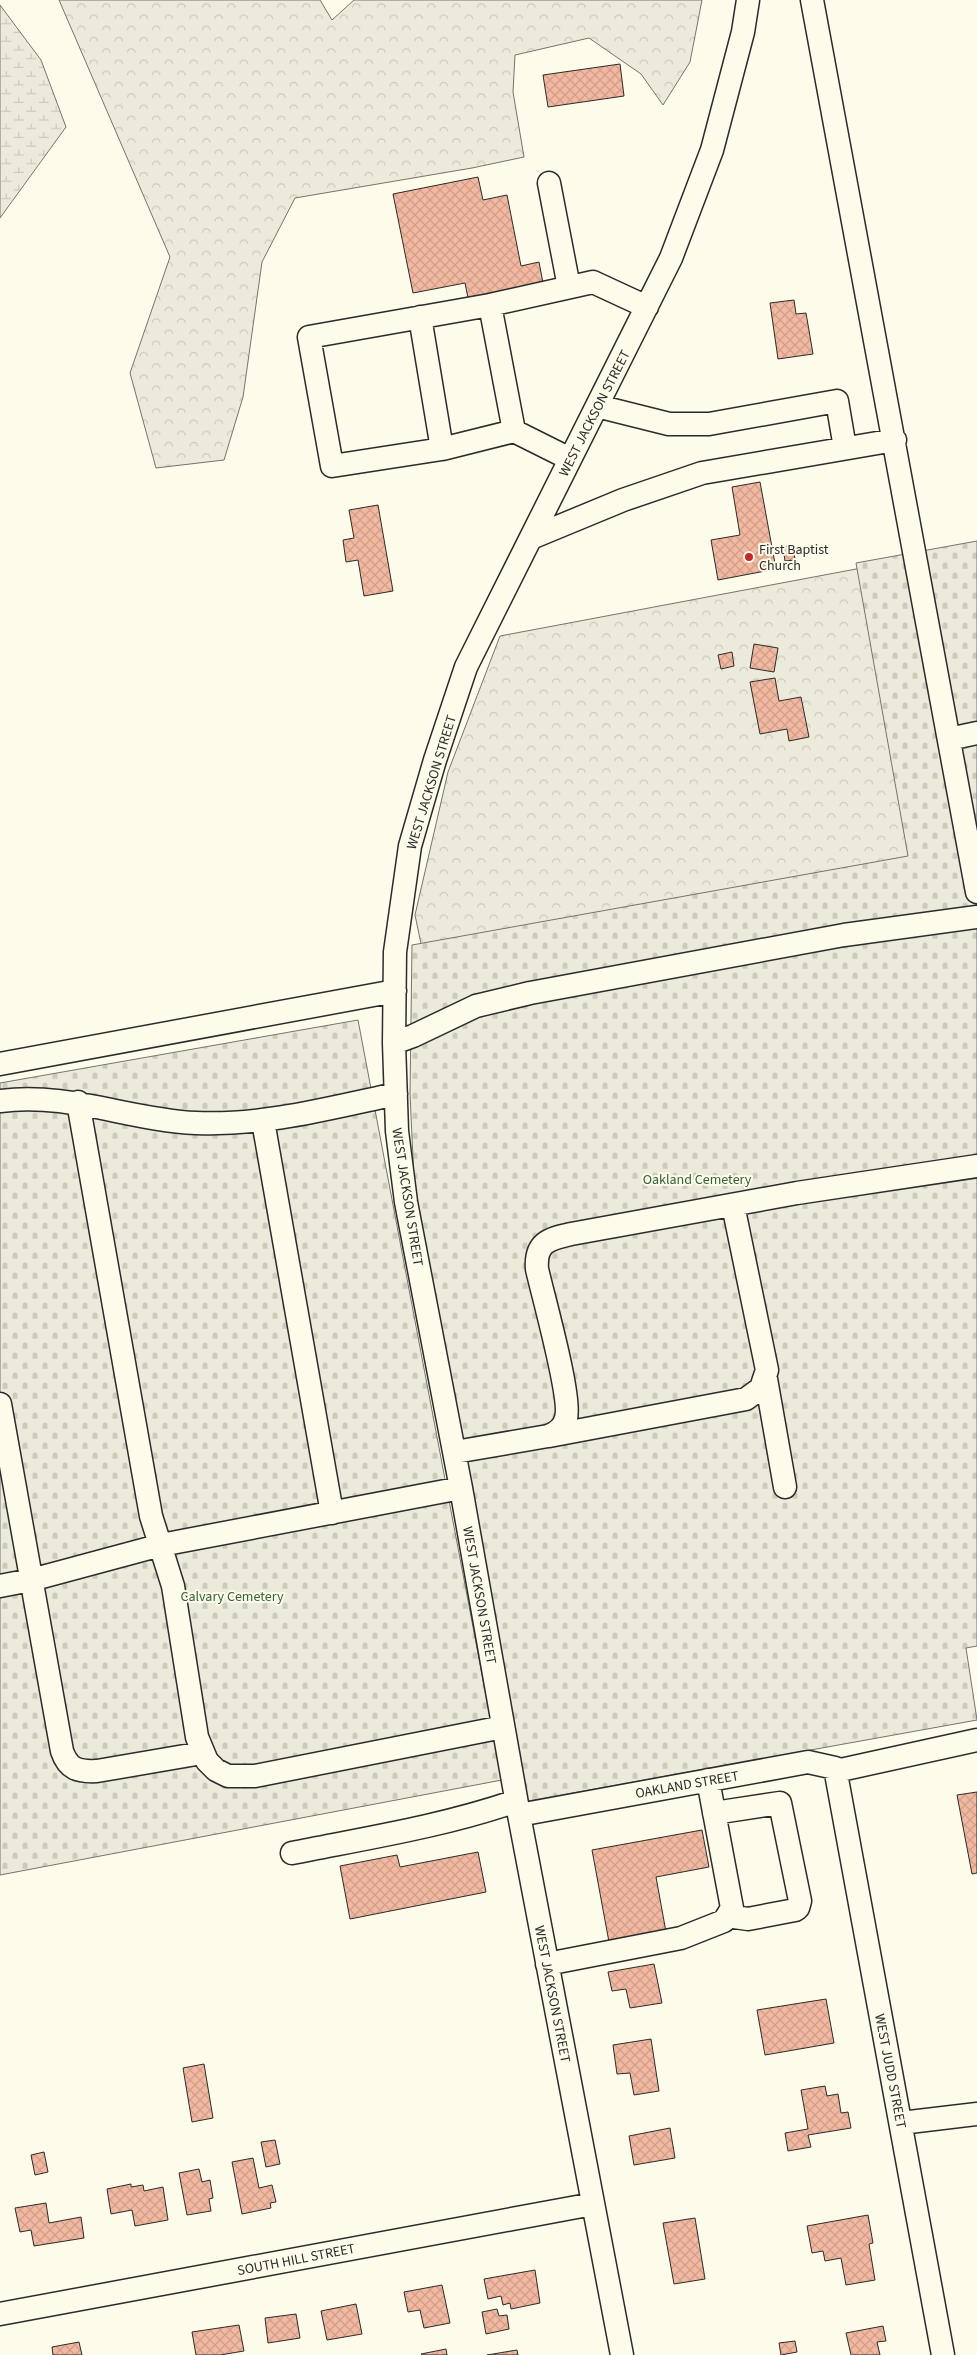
<svg xmlns="http://www.w3.org/2000/svg" width="977" height="2355" font-family="'Source Sans 3',sans-serif">
	<style>
		.forest { fill: url(#forest-crowns); stroke: #74746e }
		.wetland { fill: url(#wetland-marsh); stroke: #74746e }
		.cemetery { fill: url(#cemetery-stones); stroke: #74746e }
		.building { fill: url(#building-cross-hatch); stroke: #2b2b2b }
		.lines { fill: none; stroke-linecap: round; stroke-linejoin: round }
		.minor-casing { stroke: #2b2b2b; stroke-width: 25 }
		.minor { stroke: #fdfbea; stroke-width: 22 }
		.poi-dot { fill: #c62828; stroke: #fdfbea; stroke-width: 2 }
		.labels { text-anchor: middle; stroke-width: 4; stroke-linejoin: round; paint-order: stroke }
		.street-label { font-size: 14px; fill: #2b2b2b; stroke: #fdfbea }
		.poi-label { font-size: 14px; fill: #2b2b2b; stroke: #fdfbea; text-anchor: start }
		.park-label { font-size: 14px; fill: #34623c; stroke: #fdfbea }
	</style>
	<defs>
		<pattern id="forest-crowns" width="20" height="18" patternUnits="userSpaceOnUse" patternTransform="scale(1.25)"><rect width="20" height="18" fill="#ecebdb"/><path d="M2 6a3 3 0 1 1 6 0M12 15a3 3 0 1 1 6 0" fill="none" stroke="#cbcabc"/></pattern>
		<pattern id="wetland-marsh" width="20" height="14" patternUnits="userSpaceOnUse" patternTransform="scale(1.25)"><rect width="20" height="14" fill="#ecebdb"/><path d="M1 5h8M5 5V1M11 12h8M15 12V8" fill="none" stroke="#cbcabc"/></pattern>
		<pattern id="cemetery-stones" width="16" height="16" patternUnits="userSpaceOnUse" patternTransform="scale(1.25)"><rect width="16" height="16" fill="#ecebdb"/><path d="M2 7V4a2 2 0 0 1 4 0v3zM10 15v-3a2 2 0 0 1 4 0v3z" fill="#cbcabc"/></pattern>
		<pattern id="building-cross-hatch" width="8" height="8" patternUnits="userSpaceOnUse" patternTransform="scale(1.25)"><rect width="8" height="8" fill="#f2b8a0"/><path d="M0 0l8 8M0 8l8-8" fill="none" stroke="#d09e8a"/></pattern>
	</defs>
	<rect width="100%" height="100%" fill="#fdfbea"/>
	<path class="forest" d="M59,0H320L332,20L354,0H702L690,62L663,105L641,74L589,38L515,55L513,92L524,157L472,168L295,198L262,262L243,397L224,460L156,468L130,373L170,257Z
		M904,560L968,910L428,977L415,915L448,772L500,636Z"/>
	<path class="wetland" d="M0,5L41,60L66,127L0,218Z"/>
	<path class="cemetery" d="M977,541V1646L966,1648L977,1720L528,1801L415,1202L410,1094L412,945L908,856L856,563Z
		M358,1020L502,1780L0,1875V1083Z"/>
	<path class="building" d="M620,64L624,96L548,107L543,75Z
		M478,177L483,200L507,195L521,266L539,262L543,283L468,298L465,283L413,293L393,194Z
		M794,300L796,314L806,313L813,354L778,359L770,303Z
		M760,482L776,569L718,580L711,540L740,535L732,487Z
		M378,505L393,591L364,596L358,560L346,562L343,540L354,538L349,510Z
		M793,545L795,560L785,561L783,547Z
		M754,644L778,648L774,672L750,668Z
		M732,652L734,666L721,669L718,655Z
		M775,678L779,701L801,697L809,737L789,741L787,729L760,734L750,682Z
		M977,1792V1873L972,1874L957,1795Z
		M702,1830L709,1867L656,1877L666,1932L609,1942L592,1850Z
		M478,1852L486,1892L350,1919L340,1866L397,1855L400,1867Z
		M654,1964L662,2003L630,2008L626,1989L612,1991L608,1972Z
		M826,1999L834,2043L765,2055L757,2010Z
		M651,2039L659,2091L634,2095L630,2073L617,2074L613,2045Z
		M204,2064L213,2118L192,2122L183,2068Z
		M825,2086L827,2096L838,2094L841,2113L848,2112L851,2128L808,2135L811,2147L788,2151L785,2133L808,2129L801,2090Z
		M670,2128L675,2158L634,2165L629,2136Z
		M275,2140L280,2164L266,2167L261,2142Z
		M44,2152L48,2172L35,2175L31,2155Z
		M253,2158L259,2188L272,2185L276,2202L270,2203L271,2208L242,2214L232,2162Z
		M199,2169L202,2182L210,2180L213,2198L209,2199L211,2211L187,2215L179,2173Z
		M131,2184V2187L143,2185L144,2191L163,2187L168,2220L135,2226L132,2210L111,2214L107,2189Z
		M46,2203L49,2223L81,2217L84,2238L34,2246L31,2230L20,2232L15,2208Z
		M868,2215L873,2243L869,2244L875,2280L846,2285L841,2258L825,2261L823,2251L812,2253L807,2226Z
		M695,2218L705,2279L674,2284L663,2223Z
		M535,2270L540,2303L511,2309L510,2303L503,2305L501,2296L488,2299L484,2279Z
		M442,2285L450,2323L424,2328L420,2310L408,2312L404,2292Z
		M356,2304L362,2334L327,2340L321,2311Z
		M497,2309L499,2316L507,2315L509,2329L486,2334L482,2312Z
		M296,2314L300,2338L268,2343L265,2318Z
		M239,2325L244,2351L220,2355H196L192,2332Z
		M883,2326L886,2341L877,2342L880,2355H851L846,2333Z
		M795,2341L797,2352L781,2355L779,2343Z
		M79,2342L82,2355H53L52,2347Z
		M446,2349L447,2355H422L421,2354Z
		M517,2350L518,2355H487Z"/>
	<g class="lines">
		<g class="minor-casing">
			<path id="minor" d="M812,0L977,892
				M549,183L569,287
				M490,305L309,337L332,466L442,449L514,431
				M420,317L442,449
				M597,406L669,424H709L837,401L845,448
				M570,459L514,431L490,305L593,282L647,307
				M531,538L623,500L702,473L895,440
				M949,739L977,733
				M394,1043L413,1036L476,1006L530,993L844,935L977,917
				M0,1064L395,991
				M0,1101C69,1092 129,1120 196,1123C264,1126 330,1108 396,1094
				M78,1102L151,1516L173,1586L197,1737L207,1761L216,1770L228,1776H255L503,1727
				M263,1121L332,1513
				M766,1379L785,1487
				M0,1404L62,1751C68,1769 78,1772 97,1771L202,1753
				M549,1436L746,1399L761,1388L767,1370L733,1205
				M455,1452L548,1436C557,1433 564,1428 566,1418C572,1398 543,1296 537,1269C535,1243 548,1239 571,1234L797,1193L977,1166
				M0,1586L31,1580L161,1545L461,1488
				M836,1771L977,1740
				M714,1813L780,1803L800,1901L798,1908L795,1910L748,1919L727,1916
				M519,1815L808,1762L835,1768L943,2355
				M292,1853C367,1838 444,1826 516,1801
				M547,1964L681,1938L724,1921L732,1908L708,1780
				M901,2123L977,2114
				M0,2314L593,2204
				M622,2355L519,1815L461,1488L406,1202L397,1131L394,1043L395,952L410,846L435,760L466,667L671,258L712,150L743,32L748,0"/>
		</g>
		<use href="#minor" class="minor"/>
	</g>
	<circle class="poi-dot" cx="749" cy="557" r="5"/>
	<g class="labels">
		<g class="street-label">
			<text transform="translate(594 413) rotate(-63)" y="5">WEST JACKSON STREET</text>
			<text transform="translate(431 782) rotate(-73)" y="5">WEST JACKSON STREET</text>
			<text transform="translate(408 1197) rotate(81)" y="5">WEST JACKSON STREET</text>
			<text transform="translate(480 1595) rotate(80)" y="5">WEST JACKSON STREET</text>
			<text transform="translate(687 1784) rotate(-10)" y="5">OAKLAND STREET</text>
			<text transform="translate(553 1994) rotate(79)" y="5">WEST JACKSON STREET</text>
			<text transform="translate(891 2071) rotate(79)" y="5">WEST JUDD STREET</text>
			<text transform="translate(296 2259) rotate(-11)" y="5">SOUTH HILL STREET</text>
		</g>
		<g class="poi-label">
			<text x="759" y="554">First Baptist<tspan x="759" dy="16">Church</tspan></text>
		</g>
		<g class="park-label">
			<text x="697" y="1184">Oakland Cemetery</text>
			<text x="232" y="1601">Calvary Cemetery</text>
		</g>
	</g>
</svg>
